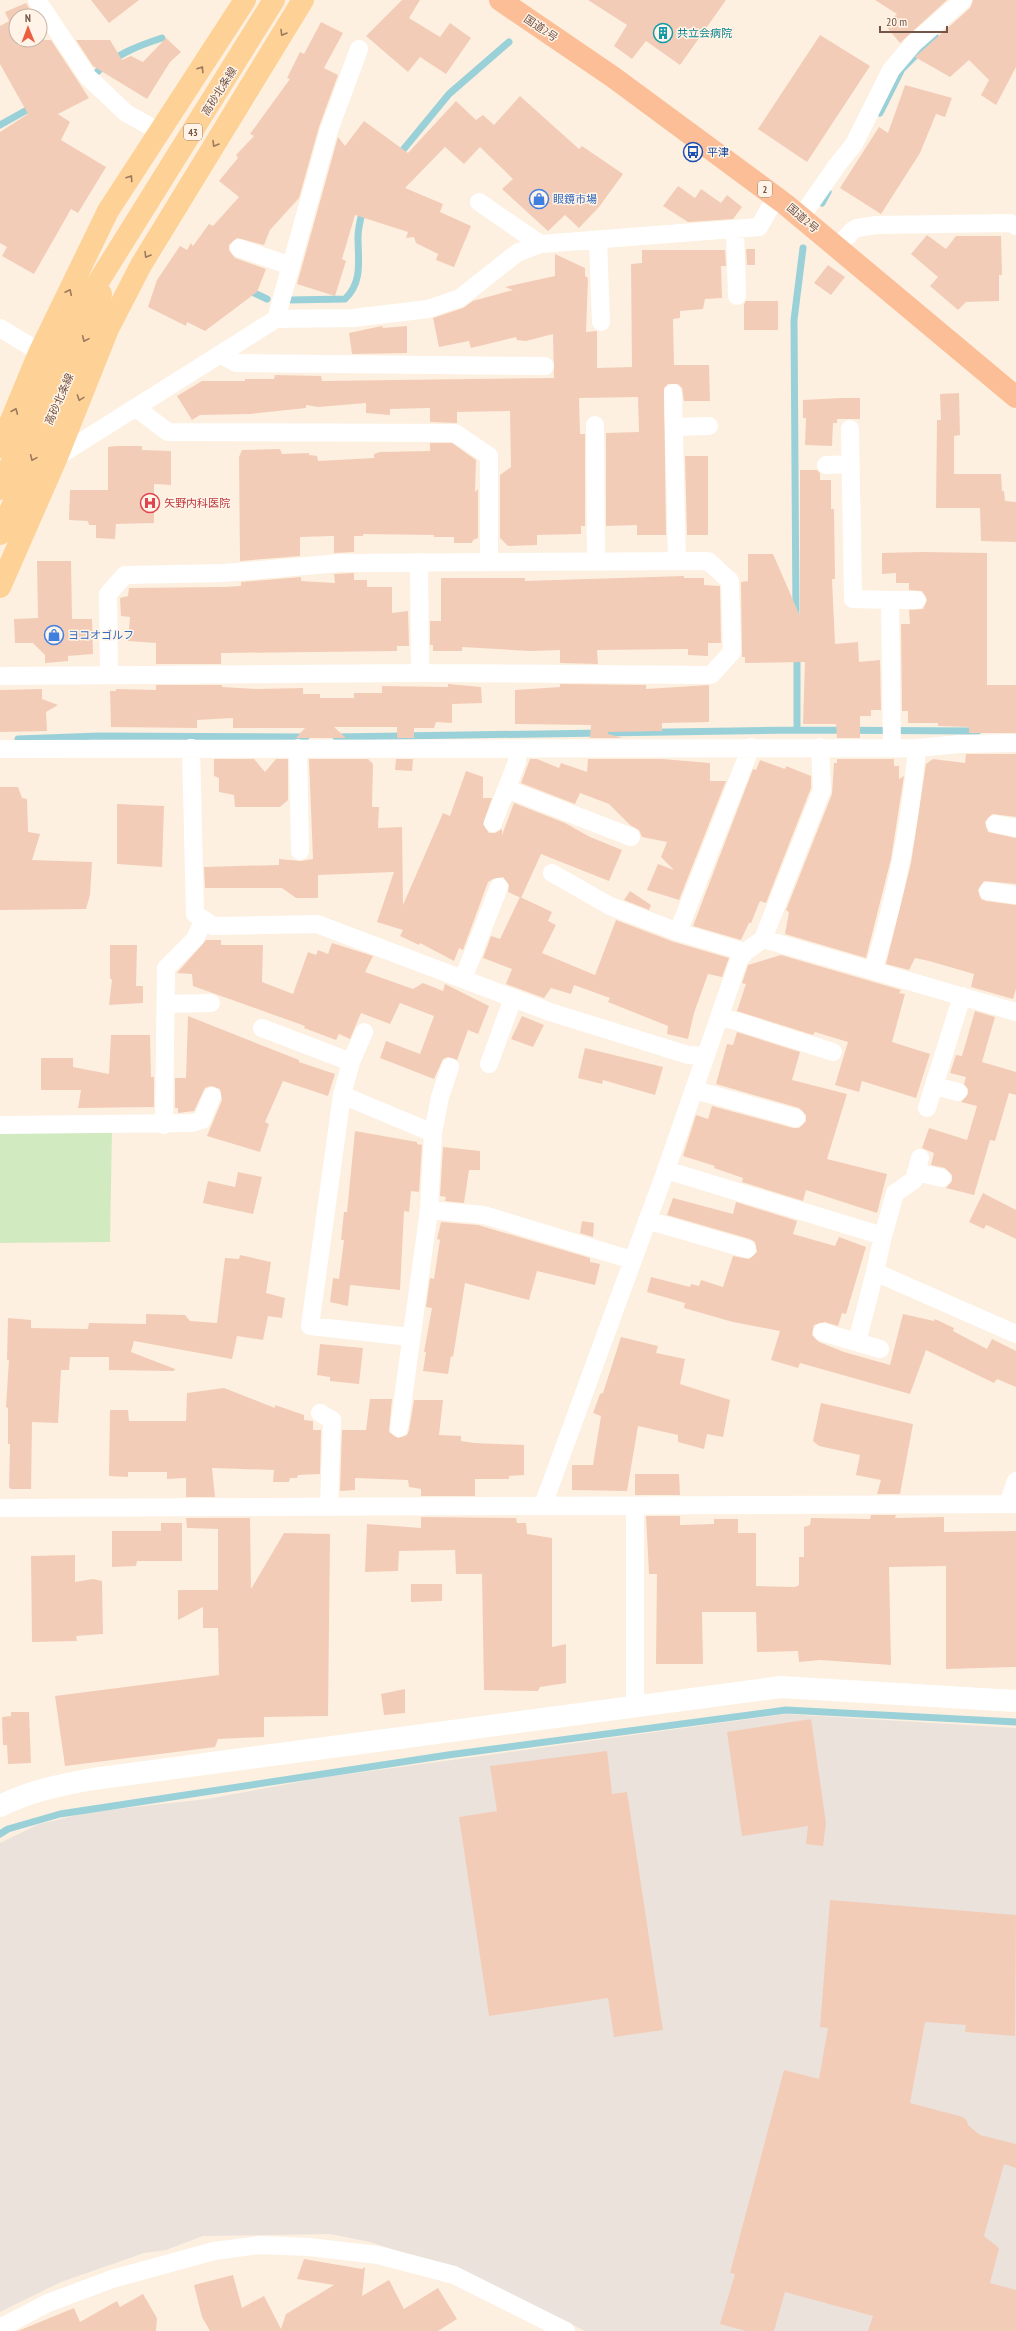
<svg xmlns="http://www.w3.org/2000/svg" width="1016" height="2331" font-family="'PT Sans Narrow','Noto Sans JP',sans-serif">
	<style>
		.industrial { fill: #ebe2dc }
		.green { fill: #d2eabf }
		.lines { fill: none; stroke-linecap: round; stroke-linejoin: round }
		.stream { stroke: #9ad1d8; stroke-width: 7 }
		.building { fill: #f3ccb7 }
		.minor { stroke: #fff; stroke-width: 18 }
		.tertiary { stroke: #fff; stroke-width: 22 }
		.primary { stroke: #fed296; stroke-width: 22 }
		.trunk { stroke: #fcbe96; stroke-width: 22 }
		.oneway { stroke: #9d7a5f }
		.labels { text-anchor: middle; stroke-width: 3; stroke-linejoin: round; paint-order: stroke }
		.shield { fill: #fff4e7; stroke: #9e8577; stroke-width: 1 }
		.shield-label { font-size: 10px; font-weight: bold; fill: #745547 }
		.street-label { font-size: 11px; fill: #745547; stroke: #fff4e7 }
		.culture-label { font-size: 11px; fill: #0d838f; stroke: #fff4e7; text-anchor: start }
		.transit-label { font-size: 11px; fill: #164399; stroke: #fff4e7; text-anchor: start }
		.shop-label { font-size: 11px; fill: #366cbe; stroke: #fff4e7; text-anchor: start }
		.health-label { font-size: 11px; fill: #be3a42; stroke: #fff4e7; text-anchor: start }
	</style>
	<rect width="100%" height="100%" fill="#fdf0e0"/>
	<path class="industrial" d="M786,1714L1016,1728V2331H585L461,2269L410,2255L370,2242L330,2234L203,2236L166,2250L144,2253L61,2282L0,2312V1843L39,1824L90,1812L207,1799L320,1778Z"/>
	<path class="green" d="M112,1128L110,1242L0,1243V1129Z"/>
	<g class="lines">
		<path class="stream" d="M96,73C115,55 137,46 162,38
			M880,113L902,69L935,36
			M0,125L34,106
			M398,156L449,94L509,42
			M822,203L828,192
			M248,290L267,299
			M289,300L345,299C363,282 358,260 358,237C358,228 361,217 363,209
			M796,617L794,320L803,248
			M797,730L978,731
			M336,737L797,730V653
			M18,739L99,736L306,737
			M0,1834L8,1829L60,1814L448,1755L786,1710L1016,1722"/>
	</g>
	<path class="building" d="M91,0H139L109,23Z
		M402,0H420L409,18L440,37L450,23L471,38L446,74L420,57L408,72L366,36Z
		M588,0H726L680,65L646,41L632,59L614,46L627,25Z
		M875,0H947L900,43L885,25L897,14Z
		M973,0H1016V67L996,105L981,95L989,80L969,60L950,77L915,57L970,8Z
		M26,3L34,16H16V40H51L89,98L58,114L70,122L61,140L106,167L78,213L71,209L34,274L2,256L7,247L0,243V132L28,114L0,64V26L9,21L5,12Z
		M321,22L343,33L324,68L338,75L319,127L299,198L270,230L264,245L237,238L229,245V250L235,258L266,269L257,292L205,331L187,322L186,326L148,307L157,280L180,246L187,250L191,243L193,246L209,224L213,226L239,197L219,181L238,158L236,155L254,136L250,134L290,79L287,78L300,52L304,54Z
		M820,35L870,66L807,162L758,129Z
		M166,38L181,52L170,62L147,99L93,66L76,40H110L122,60L131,56L143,62Z
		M905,85L952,98L945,117L936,114L920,153L881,214L840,188L879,127L888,133Z
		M520,96L579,149L582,146L623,174L599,207L579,228L565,215L548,231L502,189L513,179L480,147L464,164L445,147L405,188L443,204L440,212L471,226L454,267L436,260L438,254L416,243L414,237L406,238L408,232L355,215L342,259L346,261L335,296L297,284L338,137L345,146L364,121L408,153L456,101L476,120L483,115L494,125Z
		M678,186L695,198L701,189L721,203L727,195L742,207L733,219L688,222L663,206Z
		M927,235L946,249L956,236H1001L1002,275H999V301L966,302L958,310L930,286L938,277L911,254Z
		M746,249H755V265H747Z
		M642,250H725L726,266H721L722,298L705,299L703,309L680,311V318L673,319L674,365H709L710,401H684L682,388L678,384H668L664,388L666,535H637V525L606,526V433L639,432L638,397L579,398L580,434H585V526H581V534L537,535V545L508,546L500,538V475L511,467L510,411L457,412V423L430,422V408L390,409V415L366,413V403L318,407L306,405V408L250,414L200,415L192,420L177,396L202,381H245V379H274L275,375L321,376L322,381L554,378L553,334L526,341L517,340L516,337L471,348L469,341L439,347L433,318L463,308L473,301L513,290L505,287L555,276V254L585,268V276L588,278L586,332L597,331V368L632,367L631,264L642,263Z
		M828,265L845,277L831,295L814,283Z
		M746,301H778V330H744V304Z
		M382,326L383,328L407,326V353L352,354L349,333Z
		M959,393L960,435L954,436V474H1001L1002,491H1004L1005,501L1016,502V542L981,541L980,508H936L937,420H941L940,394Z
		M841,398H860V419H837V423H833L832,446L805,445L806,418H803V400Z
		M430,443H452L476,460L475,492L478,489V538L473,540L472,543H454V537H434V535L363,534V536H354V552L334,553V536L300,537V556L240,561L239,457L242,450L280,449L282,454L309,453V455L317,456L318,461L374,458V454L380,452L430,451Z
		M116,446H142V450L171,451V485L154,484V523L116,524L115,539L96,538V525H89L88,521L69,520L70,490H108V447Z
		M685,456H708V535H687Z
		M800,470H817L820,473V480H831V509H834L835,579H832L835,644L858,642L859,662L880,660L881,710H871V716H860V738H837L836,724H803L805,662L745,663V657H742L741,582L748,581V554H773L800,616Z
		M921,552L987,553V685H1016V733H969V727L938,726V723H908V711H902L901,624H910L909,610L923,609L927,600L922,591L909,590V583H896V573L882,574V553Z
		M37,561H71L72,619H92L93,654L68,656V661L45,663V655L33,643H15L14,619L38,618Z
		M354,573V580H367V587H392V613L408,611L409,646H397V651L221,653V664H156V643L128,641L130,617L121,616L120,598L128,596L129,588L225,587L241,586V582L301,577V581L335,583L334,574Z
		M684,576V578H704V585L720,586L721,643H708V656L688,655V649L597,650L598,664L560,663V650L529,651L462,647V651H433V645H430V621H441V578H525V581Z
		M448,684L481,687L482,703L452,704V723L436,722L434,728H414V738H397V727H334L346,738H296L305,728H233V718L197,720V728L111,727L110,691H116V689L156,690V685H222V687L258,689L303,688V694H320V698H354V693H382V686L448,687Z
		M560,684L646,685V689L709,685V722L662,723V731L608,732V734L623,738H590L591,725L515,724V690L560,687Z
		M42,689V699L58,705L46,712L47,731L0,732V690Z
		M966,754H1016V817L992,814L985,822L988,832L1016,838V884L984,881L978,890L981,899L986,901L1016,905V989L1013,999L971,987L974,974L929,961L915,958L909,970L886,964L911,863L926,764L933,759L965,763Z
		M214,759H254L265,772L276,759H288V800L280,807H235L234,795L219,792V778L214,776Z
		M309,759H368L373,764L372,807H379L378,828L402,827L403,905L443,813L450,816L466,771L483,777V798H492L483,824L489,833H495L502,829V835L514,803L565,823L590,837L622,850L609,881L541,854L521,898L508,892L509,885L503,877L493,879L488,882L463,950L459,948L454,961L420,943L419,945L400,936L403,930L377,922L394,872L318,875V898H296L282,888H205L204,867L279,865V859L301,861L313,859Z
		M396,759H413L412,771L395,770Z
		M530,759H537L559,768L561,763L587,772L588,759H662L710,763V781H726L679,900L647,890L658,864L674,870L661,857L667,842L642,837L639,830L630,825L609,804L580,793L575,804L521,783Z
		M837,759H894V766H899V779L904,776L891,859L866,958L785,934L789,912L786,910L832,794L834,763H837Z
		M760,760L785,769L786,766L811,776V788L766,903L760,901L751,923H749L741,940L693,926L753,769L756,770Z
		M0,787H18L22,798L27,799L28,832L40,834L32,860L92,862L90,895L86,909L0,910Z
		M117,804L164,806L162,867L117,864Z
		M630,891L651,905L649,910L624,900Z
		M520,897L552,912L548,921L556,925L542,953L595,975L616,920L674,942L729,958L722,977L708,974L694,1013L688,1039L667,1034L668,1026L608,1002L610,998L574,985L571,994L551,988L544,998L506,984L512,969L483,958L491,936L500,939Z
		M206,940H221V945H263L262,982L293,994L308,952L316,955L318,950L328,954L332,943L373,956L365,972L413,989L423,983L443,991L445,984L489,1006L478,1034L468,1030L457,1060L448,1057L443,1059L434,1079L380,1058L386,1041L420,1054L434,1016L400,1003L390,1024L361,1013L350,1039L339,1034L336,1040L304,1028L305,1026L193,986L192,974L177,973Z
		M110,945H137L136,986H143V1003L109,1005L112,980L110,978Z
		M781,955L901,990L899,993L905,994L892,1042L930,1054L916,1098L862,1081L859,1092L835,1085L848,1042L815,1032L813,1035L737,1011L746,984L742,983L748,965Z
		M975,1011L995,1017L982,1062L1016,1072V1095L1009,1093L995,1141L990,1140L974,1195L946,1188L952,1181V1175L945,1168L931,1165L934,1153L922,1148L929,1128L967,1140L977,1106L961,1102L968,1094V1089L964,1084L966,1077L950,1073L956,1055L962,1056Z
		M188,1016L299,1060V1062L335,1074L328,1096L283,1081L265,1122L269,1124L260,1152L207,1136L222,1100L220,1089L211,1086L205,1088L194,1111L178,1113V1108H175V1078H186Z
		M522,1016L544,1025L533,1047L511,1039Z
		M737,1032L800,1052L792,1080L847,1094L827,1159L887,1174L877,1213L806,1190L803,1201L742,1182L743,1178L714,1168L715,1166L683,1156L696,1115L708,1119L712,1106L793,1128H799L806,1121V1115L799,1108L716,1084L727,1044L733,1045Z
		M111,1035H150L151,1077H154V1107L78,1108L81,1090H41V1058H73V1067L109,1074Z
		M585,1048L663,1067L655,1095L603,1080L602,1084L578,1078Z
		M355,1131L417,1142V1144L422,1145L419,1192L411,1191L409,1212L404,1211L400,1290L350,1285L348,1306L330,1302L333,1278L339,1279L344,1240H341L344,1212H347Z
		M443,1147L480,1151V1170H469L464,1203L445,1201L446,1197L440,1196Z
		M238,1172L262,1177L253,1214L203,1203L208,1181L235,1187Z
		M983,1193L1016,1210V1239L991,1227L986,1225L984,1229L969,1222Z
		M673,1198L733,1214L736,1202L797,1221L793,1234L835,1246L839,1237L866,1247L846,1314L842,1313L838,1326L825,1322L814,1325L812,1335L819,1342L844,1352L890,1365L903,1314L934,1321L935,1319L954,1328L953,1331L987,1349L992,1339L1016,1351V1387L997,1379L994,1383L926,1350L910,1394L800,1363L798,1368L771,1360L780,1331L733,1322L684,1308L685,1303L647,1292L651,1277L690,1287L691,1284L699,1286L701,1280L723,1287L733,1256L749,1259L757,1252L755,1242L750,1239L667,1215Z
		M582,1221L594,1223L593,1237L580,1233Z
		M441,1222L478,1225L590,1258V1262L600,1264L595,1285L537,1271L529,1300L465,1283L453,1357L451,1356L448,1374L423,1371L426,1352H424L432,1308L426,1307L430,1278L434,1279L440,1240L437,1239Z
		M240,1255L271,1262L266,1293L285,1298L282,1318L268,1316L263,1340L237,1336L232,1359L134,1341L131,1352L175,1369L174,1371L109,1370V1357H70L69,1370H61L58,1423L32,1422L31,1489H11L9,1487L10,1444H8V1408L6,1407L9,1360H7L8,1318L31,1320V1328L88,1329L89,1323L146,1324V1314L185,1315L190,1321L217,1323L225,1258L239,1259Z
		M621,1337L658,1346L656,1353L685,1359L680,1384L730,1400L723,1437L707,1434L704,1449L678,1442V1435L638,1426L627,1491L572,1490V1465H593L601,1416L593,1413L600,1394L603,1393Z
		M320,1344L363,1348L359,1384L330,1381V1377L317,1375Z
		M224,1388L275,1408V1405L304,1415V1420L313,1421V1430H321L320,1474L298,1475L297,1478H290L289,1482H273L274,1470L212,1468L215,1497H186V1478L167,1479V1472H128V1477L109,1476L110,1410H128L129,1421H186L187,1393Z
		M370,1399H392L389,1432L398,1438L407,1435L409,1430L414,1400H443L439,1435L461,1436V1441L474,1443L524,1445V1475L509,1476V1479H475V1496H421V1489L409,1487L408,1480L355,1478V1490L340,1491L342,1430H366Z
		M821,1403L913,1424L900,1494H877L881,1480L856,1475L860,1455L819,1446L813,1441Z
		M635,1474H679L680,1495H635Z
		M871,1515H896L895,1518L944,1517V1532L1016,1531V1667L946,1669V1566L889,1567L891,1665L820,1660L799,1662L798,1651L757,1652L756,1612H702L703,1664H656L657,1574H649L646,1516H680V1525L714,1524V1519H738V1533H756V1586L795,1587L799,1585V1557H804V1527L810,1525L811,1518L870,1519Z
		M421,1517L516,1518L517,1523H526L527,1534L552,1538V1647L566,1644V1683L540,1687L538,1691L484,1690L482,1574H456L455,1550L399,1551L398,1571L365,1572L367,1524L421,1528Z
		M186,1518H250L251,1589L284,1533L330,1534L328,1716L264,1717V1737L218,1739L215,1747L65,1766L55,1696L219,1675L218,1628H203V1607L178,1620V1590H218V1529L187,1528Z
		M161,1523H182V1561H137L136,1566L112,1567V1531H161Z
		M75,1555V1582L93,1579L102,1581L103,1634L76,1636L77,1641L32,1642L31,1556Z
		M411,1584H442V1601L411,1602Z
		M405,1689V1713L384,1715L381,1694Z
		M11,1712H29L31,1763L8,1764L7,1745H3L2,1717L11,1716Z
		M811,1719L826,1823L823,1846L806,1844L808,1826L742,1836L727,1732Z
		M607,1751L612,1794L627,1792L663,2030L614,2037L608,1998L489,2016L459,1817L497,1811L490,1766Z
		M830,1900L1016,1915L1015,2036L965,2032L966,2025L925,2022L910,2103L963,2117L967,2121L968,2125L980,2135L1016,2144V2168L1004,2164L984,2236L999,2248L990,2283L1016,2290V2331H868L873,2316L785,2292L774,2331H746L720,2324L735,2274L730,2273L784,2070L819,2079L828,2028L820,2027Z
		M304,2259L362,2269L365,2267L362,2296L389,2280L404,2309L438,2288L457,2319L438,2331H210L202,2317L194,2285L233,2275L242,2308L264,2296L281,2329L286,2314L334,2285L297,2279Z
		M143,2294L157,2318L156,2331H18L74,2308L80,2322L117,2301L120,2307Z"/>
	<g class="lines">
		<path class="minor" d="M37,0L88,77L126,113L160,132
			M479,202L540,244
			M801,217L838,164L854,144L891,70L914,43L963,0
			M735,229L737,296
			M598,240L601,322
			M838,247L852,231L857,228L876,225L1010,223L1016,226
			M239,248L291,266
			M276,319L329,130L359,49
			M0,328L51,359
			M220,354L236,363L545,366
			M673,393L677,561
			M136,408L168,432L455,433L489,456V561
			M595,425L596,561
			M674,427L709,426
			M850,429L853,599L890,600L892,748
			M57,457L276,319L353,318L428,309L460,298L517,253L540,244L759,227L776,197
			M826,465L850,464
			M419,562L420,673
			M890,600H917
			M0,676L420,673L711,675L732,652L730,581L708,561L340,563L224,573L125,575L108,594L109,675
			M191,748L195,914L213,926L317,924L550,1012L688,1055L706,1056
			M298,748L300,851
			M0,749L917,748L960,744L1016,743
			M507,789L631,837
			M493,823L517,762V749
			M995,824L1016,828
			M552,873L610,906L678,932L745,952
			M988,891L1016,895
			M678,932L751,747
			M763,939L1016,1012
			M873,971C896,895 910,828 917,748
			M463,979L499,887
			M166,1004L211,1003
			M720,1016L833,1052
			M262,1028L351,1062
			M364,1032L351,1062L342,1095L310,1326L410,1337
			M489,1064L513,998
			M935,1086L958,1092
			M695,1090L796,1118
			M342,1095L433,1133
			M927,1108L962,996
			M0,1125L192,1123L202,1120L212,1096
			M164,1125L166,968L195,939L203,921
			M666,1170L883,1236L875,1272L1016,1334
			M916,1172L942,1178
			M429,1210L484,1215L632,1260
			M647,1220L747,1249
			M883,1236L895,1193L914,1180L920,1158
			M822,1332L880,1349
			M857,1342L875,1272
			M320,1413L332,1420L329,1506
			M399,1428L429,1210L433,1133L440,1097L450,1067
			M1008,1504L1016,1481
			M543,1505L666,1170L739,960L745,952L763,939L822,790L820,747
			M635,1507V1707
			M0,1508L1016,1504
			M0,2328L48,2303L112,2279L214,2251L260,2245L309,2247L378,2255L454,2275L566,2331"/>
		<path class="tertiary" d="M0,1806C30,1791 60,1785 93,1779L781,1687L1016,1701"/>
		<path class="primary" d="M0,447L39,353L108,211L245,0
			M0,489L72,324L274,0
			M0,534L89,331L101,294
			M0,587L57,457L108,329L141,265L303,0"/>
		<path class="trunk" d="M500,0L613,77L785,204L1016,397"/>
	</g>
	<defs><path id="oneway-chevron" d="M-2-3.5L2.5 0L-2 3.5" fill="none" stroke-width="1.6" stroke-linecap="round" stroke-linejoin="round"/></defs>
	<g class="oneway">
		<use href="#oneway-chevron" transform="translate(283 33) rotate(121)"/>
		<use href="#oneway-chevron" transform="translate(201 69) rotate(-57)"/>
		<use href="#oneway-chevron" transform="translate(215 144) rotate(121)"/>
		<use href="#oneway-chevron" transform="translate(130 178) rotate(-56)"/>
		<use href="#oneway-chevron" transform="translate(147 255) rotate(121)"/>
		<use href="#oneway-chevron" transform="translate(69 292) rotate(-64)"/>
		<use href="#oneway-chevron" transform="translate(85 339) rotate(114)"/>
		<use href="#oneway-chevron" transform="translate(80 398) rotate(110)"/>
		<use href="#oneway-chevron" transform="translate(15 411) rotate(-67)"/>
		<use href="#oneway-chevron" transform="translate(33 458) rotate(114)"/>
	</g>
	<defs>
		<g id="building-ring" transform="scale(1)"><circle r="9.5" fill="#fff4e7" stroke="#0f9aa8" stroke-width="1.5"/><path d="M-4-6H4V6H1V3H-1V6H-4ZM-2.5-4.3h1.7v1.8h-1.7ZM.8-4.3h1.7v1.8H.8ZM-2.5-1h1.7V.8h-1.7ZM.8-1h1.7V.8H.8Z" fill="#0f9aa8"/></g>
		<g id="bus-ring" transform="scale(1)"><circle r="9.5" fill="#fff4e7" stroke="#1a4fb4" stroke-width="1.5"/><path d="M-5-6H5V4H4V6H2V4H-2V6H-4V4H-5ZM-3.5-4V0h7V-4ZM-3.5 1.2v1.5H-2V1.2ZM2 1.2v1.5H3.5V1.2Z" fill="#1a4fb4"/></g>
		<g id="shop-ring" transform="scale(1)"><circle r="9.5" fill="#fff4e7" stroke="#3f7fe0" stroke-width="1.5"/><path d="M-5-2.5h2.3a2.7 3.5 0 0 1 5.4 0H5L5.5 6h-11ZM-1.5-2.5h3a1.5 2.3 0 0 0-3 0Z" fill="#3f7fe0"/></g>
		<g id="hospital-ring" transform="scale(1)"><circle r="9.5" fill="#fff4e7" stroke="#e0444e" stroke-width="1.5"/><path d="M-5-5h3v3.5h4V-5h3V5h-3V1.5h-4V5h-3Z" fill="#e0444e"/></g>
	</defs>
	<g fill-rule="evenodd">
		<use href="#building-ring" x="663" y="33"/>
		<use href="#bus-ring" x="693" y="152"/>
		<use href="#shop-ring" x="539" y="199"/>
		<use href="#hospital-ring" x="150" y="503"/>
		<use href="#shop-ring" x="54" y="635"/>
	</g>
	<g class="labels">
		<g class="shield">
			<rect x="184" y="124" width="18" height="16" rx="3"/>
			<rect x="758" y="181" width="14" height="16" rx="3"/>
		</g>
		<g class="shield-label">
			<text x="193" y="136">43</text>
			<text x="765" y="193">2</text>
		</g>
		<g class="street-label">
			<text transform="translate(541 28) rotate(34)" y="4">国道2号</text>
			<text transform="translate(219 91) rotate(-58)" y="4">高砂北条線</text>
			<text transform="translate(803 218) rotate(40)" y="4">国道2号</text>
			<text transform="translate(59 399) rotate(-66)" y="4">高砂北条線</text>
		</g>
		<g class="culture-label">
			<text x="677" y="37">共立会病院</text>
		</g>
		<g class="transit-label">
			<text x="707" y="156">平津</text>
		</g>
		<g class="shop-label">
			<text x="553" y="203">眼鏡市場</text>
			<text x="68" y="639">ヨコオゴルフ</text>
		</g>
		<g class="health-label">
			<text x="164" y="507">矢野内科医院</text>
		</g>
	</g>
	<g transform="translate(28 28) rotate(359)"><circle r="19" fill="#fff4e7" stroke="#c7b4a7"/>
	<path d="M0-3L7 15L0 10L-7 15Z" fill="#eb5f41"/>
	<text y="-6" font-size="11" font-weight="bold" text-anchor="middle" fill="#745547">N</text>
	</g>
	<path d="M880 26v6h67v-6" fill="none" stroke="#745547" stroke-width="2"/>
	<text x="886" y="26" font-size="12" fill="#745547" stroke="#fff4e7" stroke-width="3" paint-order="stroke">20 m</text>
</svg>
